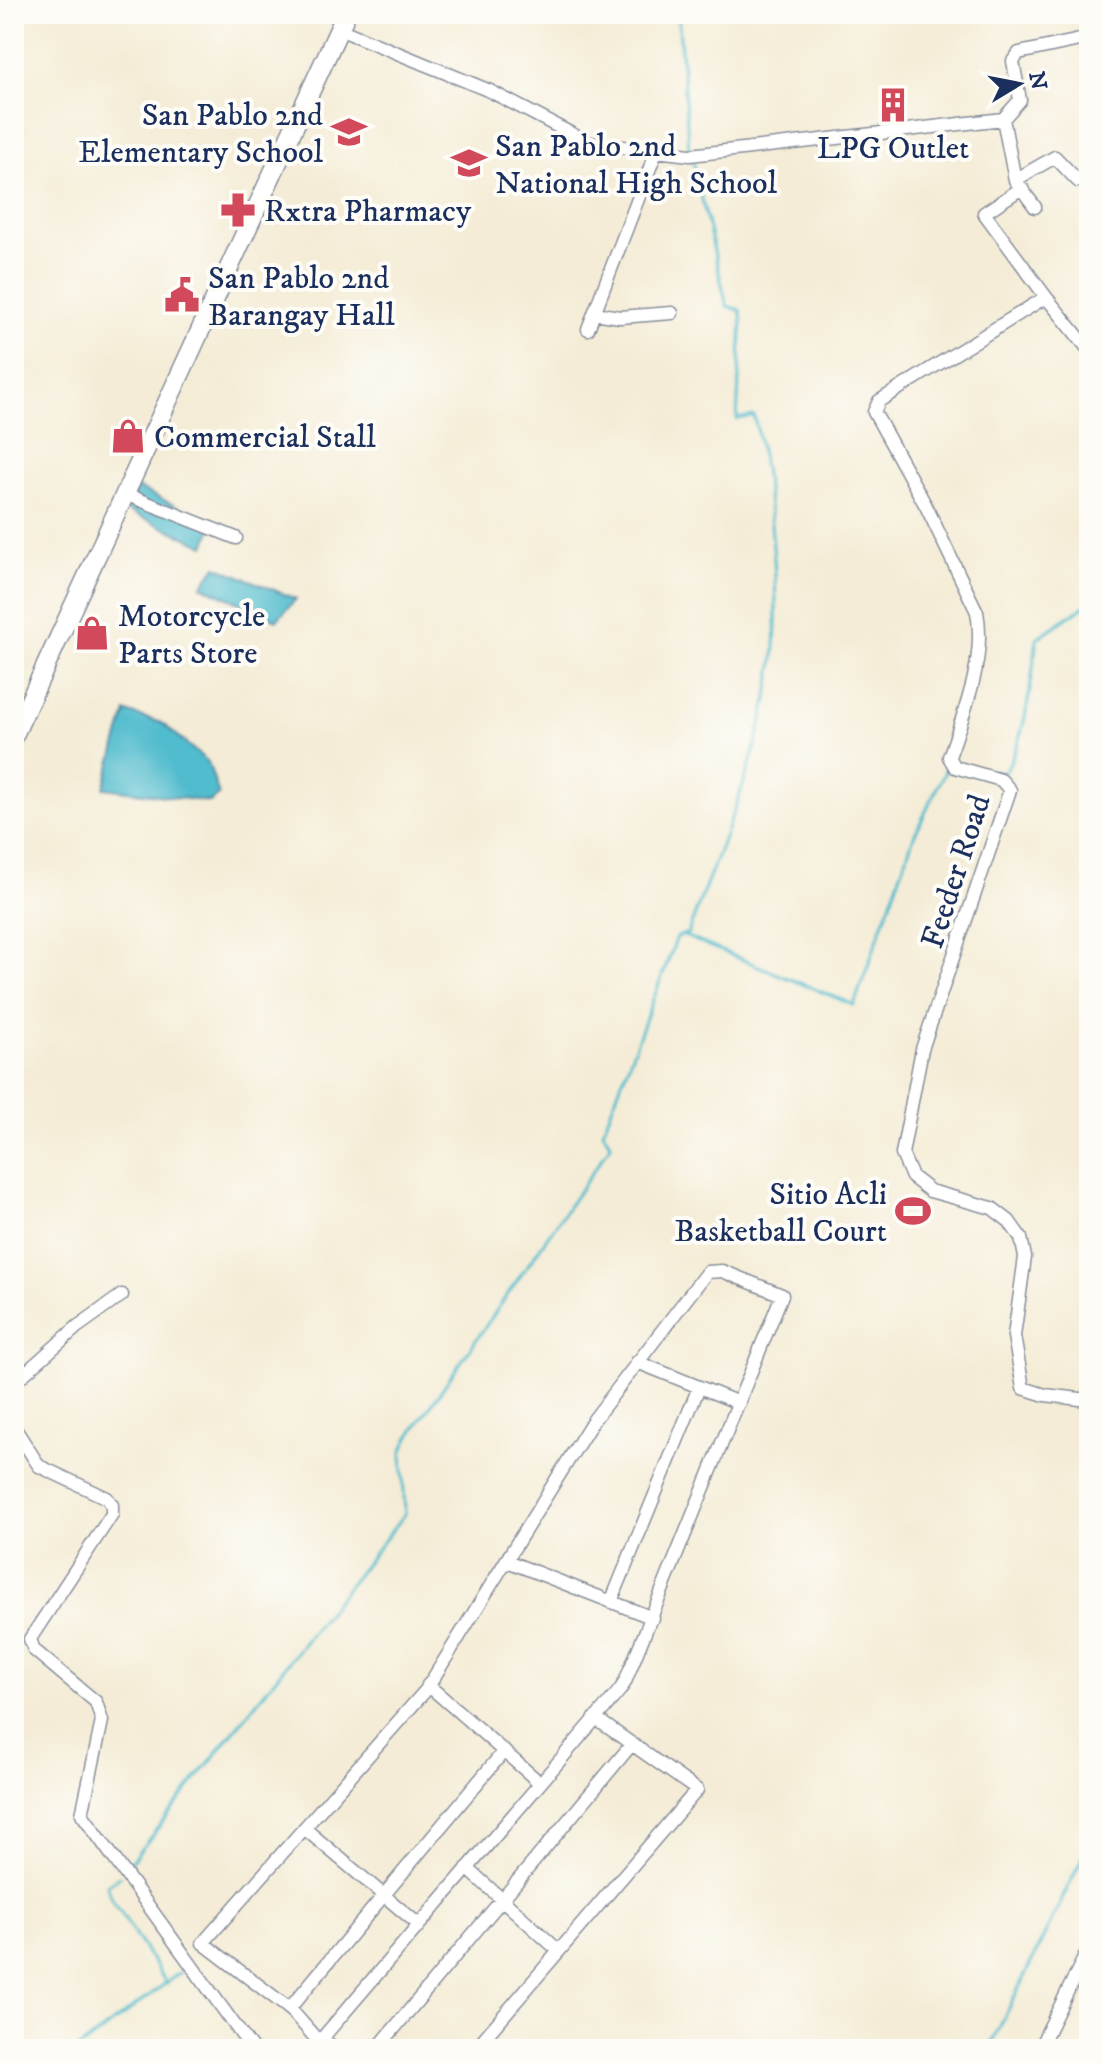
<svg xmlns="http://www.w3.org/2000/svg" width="1103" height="2063" font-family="'IM FELL DW Pica',serif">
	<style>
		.water { fill: #51bccd; stroke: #367696; stroke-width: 2 }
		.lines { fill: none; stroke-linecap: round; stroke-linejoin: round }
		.stream { stroke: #51bccd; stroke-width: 3 }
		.minor-casing { stroke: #888e9a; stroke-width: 15 }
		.secondary-casing { stroke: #888e9a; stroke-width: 21 }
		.minor { stroke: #fff; stroke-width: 12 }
		.secondary { stroke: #fff; stroke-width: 18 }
		.labels { text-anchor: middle; stroke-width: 8; stroke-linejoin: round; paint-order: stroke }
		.poi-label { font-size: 32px; fill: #1b2f5e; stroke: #fdfcf7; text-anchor: start }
		.street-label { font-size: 32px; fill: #1b2f5e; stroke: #fdfcf7 }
	</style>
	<rect width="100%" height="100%" fill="#fdfcf7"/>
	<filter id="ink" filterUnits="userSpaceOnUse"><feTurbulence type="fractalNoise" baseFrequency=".0125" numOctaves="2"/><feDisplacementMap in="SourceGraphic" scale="16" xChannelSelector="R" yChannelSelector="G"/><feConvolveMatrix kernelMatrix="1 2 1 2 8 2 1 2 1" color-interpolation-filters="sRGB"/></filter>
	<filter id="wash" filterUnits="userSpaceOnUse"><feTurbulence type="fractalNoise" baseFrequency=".006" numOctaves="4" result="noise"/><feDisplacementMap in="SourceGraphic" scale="32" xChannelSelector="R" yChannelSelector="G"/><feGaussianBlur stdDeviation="1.8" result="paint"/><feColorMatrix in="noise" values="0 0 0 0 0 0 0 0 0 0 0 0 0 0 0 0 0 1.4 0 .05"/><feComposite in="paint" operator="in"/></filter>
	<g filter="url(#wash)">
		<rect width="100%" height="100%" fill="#f4ecd6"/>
		<path class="water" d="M136,487L214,524L205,546L125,510Z
			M216,566L296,599L277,620L202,586Z
			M126,712L162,723L208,762L219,795L210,802L104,788Z"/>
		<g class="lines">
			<path class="stream" d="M678,14L689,150
				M993,772H1005C1027,735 1031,681 1037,638L1089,603
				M682,935L854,1005L914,836L948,765
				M127,1867L405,1514L402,1452L409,1437L611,1145L603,1131L677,937L688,933C720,845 760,758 773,665C782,601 769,479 754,416L737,419L742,320L740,310L727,306L692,157
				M120,1876L107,1885L112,1899L167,1984
				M78,2049L181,1972
				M989,2049L1089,1844"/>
		</g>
	</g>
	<g filter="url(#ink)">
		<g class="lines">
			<g class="minor-casing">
				<path id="minor" d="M339,29L490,91L589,143L690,155L1003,119L1020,100L1013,61L1019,53L1089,38
					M1003,119L1015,180L1035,207
					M1015,180L1055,157L1078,181L1089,177
					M1022,188L984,213L1046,297L879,401L874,412L926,506L977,612C986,659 964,713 949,757L955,767L1001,780L1010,790L922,1049L902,1154L912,1177L930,1191L992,1208L1009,1221L1021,1238L1025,1257L1014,1336L1023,1388L1045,1395L1089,1400
					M1046,297L1089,350
					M594,313L620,317L672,313
					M588,329L656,152
					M125,494L236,538
					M637,1362L739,1403
					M14,1383L77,1327L122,1295
					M14,1427L39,1466L107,1498L112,1505V1514L30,1639L34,1650L96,1702L102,1721L82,1814L252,2049
					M507,1561L653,1618
					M611,1602L699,1387
					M428,1685L540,1783
					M304,1828L419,1925
					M467,1868L559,1951
					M289,2009L504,1751
					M322,2038L335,2049
					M313,2049L620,1690L625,1682L782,1295L722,1271L707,1272L592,1422L426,1690L203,1943L291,2010L319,2042
					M377,2049L632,1744
					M475,2049L697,1790L595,1718
					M1039,2049L1089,1948"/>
			</g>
			<g class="secondary-casing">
				<path id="secondary" d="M14,735L346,14"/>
			</g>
			<use href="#minor" class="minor"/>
			<use href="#secondary" class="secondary"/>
		</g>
	</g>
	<defs>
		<g id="building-bare" transform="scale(2.76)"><path d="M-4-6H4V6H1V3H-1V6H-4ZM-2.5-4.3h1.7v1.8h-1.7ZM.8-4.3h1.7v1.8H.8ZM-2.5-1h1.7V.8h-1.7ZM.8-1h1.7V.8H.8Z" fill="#d1495b" stroke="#fdfcf7" stroke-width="2.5" paint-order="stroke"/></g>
		<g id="school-bare" transform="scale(2.76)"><path d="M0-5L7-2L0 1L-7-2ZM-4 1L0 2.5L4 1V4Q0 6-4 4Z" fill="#d1495b" stroke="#fdfcf7" stroke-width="2.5" paint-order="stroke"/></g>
		<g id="pharmacy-bare" transform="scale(2.76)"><path d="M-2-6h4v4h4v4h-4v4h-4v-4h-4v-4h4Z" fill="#d1495b" stroke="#fdfcf7" stroke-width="2.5" paint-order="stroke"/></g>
		<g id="civic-bare" transform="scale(2.76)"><path d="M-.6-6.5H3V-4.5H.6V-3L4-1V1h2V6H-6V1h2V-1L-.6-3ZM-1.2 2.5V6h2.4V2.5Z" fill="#d1495b" stroke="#fdfcf7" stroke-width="2.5" paint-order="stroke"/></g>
		<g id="shop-bare" transform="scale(2.76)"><path d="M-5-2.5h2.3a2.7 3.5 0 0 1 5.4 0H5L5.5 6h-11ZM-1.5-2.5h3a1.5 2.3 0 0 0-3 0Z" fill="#d1495b" stroke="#fdfcf7" stroke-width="2.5" paint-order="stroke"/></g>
		<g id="stadium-bare" transform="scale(2.76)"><path d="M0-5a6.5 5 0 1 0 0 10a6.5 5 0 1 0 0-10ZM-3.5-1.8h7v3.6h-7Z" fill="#d1495b" stroke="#fdfcf7" stroke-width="2.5" paint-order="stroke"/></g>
	</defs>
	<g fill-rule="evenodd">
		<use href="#building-bare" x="893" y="105"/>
		<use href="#school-bare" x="349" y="132"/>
		<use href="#school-bare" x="469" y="163"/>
		<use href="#pharmacy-bare" x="238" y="210"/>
		<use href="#civic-bare" x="182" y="295"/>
		<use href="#shop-bare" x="128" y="436"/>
		<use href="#shop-bare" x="92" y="633"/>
		<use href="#stadium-bare" x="913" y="1211"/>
	</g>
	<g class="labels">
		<g class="poi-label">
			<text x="323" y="125" text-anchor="end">San Pablo 2nd<tspan x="323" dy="37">Elementary School</tspan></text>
			<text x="495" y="156">San Pablo 2nd<tspan x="495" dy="37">National High School</tspan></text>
			<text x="893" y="158" text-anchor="middle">LPG Outlet</text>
			<text x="264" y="221">Rxtra Pharmacy</text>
			<text x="208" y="288">San Pablo 2nd<tspan x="208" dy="37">Barangay Hall</tspan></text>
			<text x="154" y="447">Commercial Stall</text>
			<text x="118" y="626">Motorcycle<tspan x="118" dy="37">Parts Store</tspan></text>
			<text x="887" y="1204" text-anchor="end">Sitio Acli<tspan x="887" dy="37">Basketball Court</tspan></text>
		</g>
		<g class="street-label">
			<text transform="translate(955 871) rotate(-72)" y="11">Feeder Road</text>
		</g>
	</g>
	<rect width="1103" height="2063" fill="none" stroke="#fdfcf7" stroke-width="48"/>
	<g transform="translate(1019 84) rotate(80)" stroke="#fdfcf7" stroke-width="6" paint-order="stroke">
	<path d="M0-6L14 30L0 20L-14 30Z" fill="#1b2f5e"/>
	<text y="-12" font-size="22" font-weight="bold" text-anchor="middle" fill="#1b2f5e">N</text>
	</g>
</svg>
